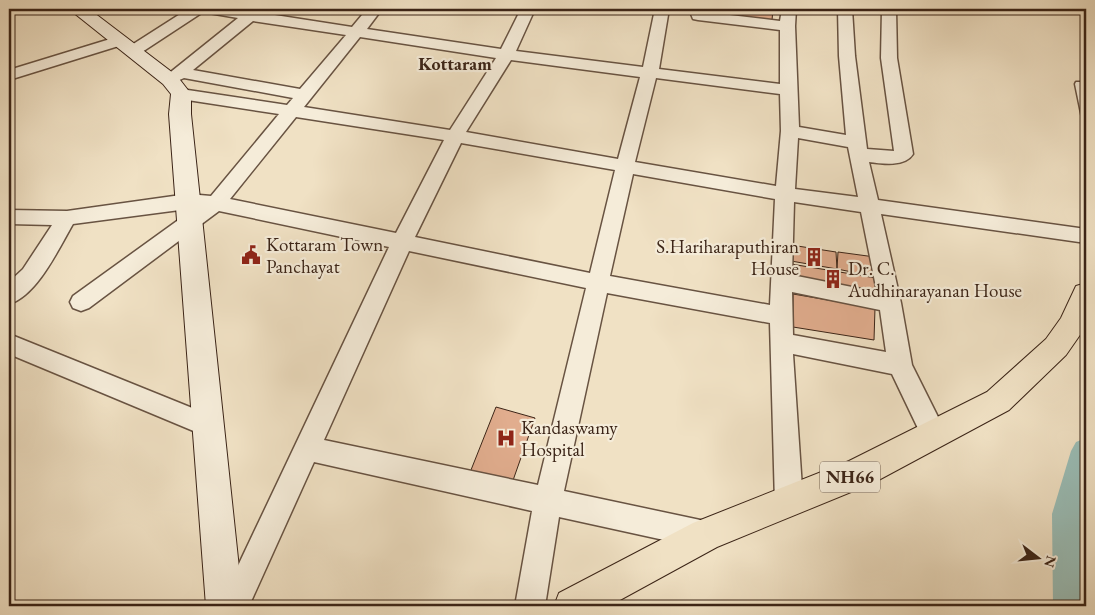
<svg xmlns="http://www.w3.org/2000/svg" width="1095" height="615" font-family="'EB Garamond',serif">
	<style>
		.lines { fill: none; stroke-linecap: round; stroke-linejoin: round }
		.canal { fill: #9abdb6; fill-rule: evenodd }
		.building { fill: #e1ad8e; stroke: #3b2417 }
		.service-casing { stroke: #685342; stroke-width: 3 }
		.minor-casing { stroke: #685342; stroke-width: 3 }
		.secondary-casing { stroke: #3b2417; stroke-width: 2 }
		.trunk-casing { stroke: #3b2417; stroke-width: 2 }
		.service { fill: #f5ecd9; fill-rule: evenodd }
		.minor { fill: #f5ecd9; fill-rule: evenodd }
		.secondary { fill: #f5ecd9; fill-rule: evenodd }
		.trunk { fill: #f0e1c4; fill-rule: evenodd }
		.labels { text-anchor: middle; stroke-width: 4.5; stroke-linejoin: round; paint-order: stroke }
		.far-quarter-label { font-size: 18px; font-weight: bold; fill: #3b2417; stroke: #f5ecd9 }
		.shield { fill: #f5ecd9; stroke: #736051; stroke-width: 1 }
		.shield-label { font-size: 18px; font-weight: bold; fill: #3b2417 }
		.poi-label { font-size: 19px; fill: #3b2417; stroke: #f5ecd9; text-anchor: start }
	</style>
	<rect width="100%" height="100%" fill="#f0e1c4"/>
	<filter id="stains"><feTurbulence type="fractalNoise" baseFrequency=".004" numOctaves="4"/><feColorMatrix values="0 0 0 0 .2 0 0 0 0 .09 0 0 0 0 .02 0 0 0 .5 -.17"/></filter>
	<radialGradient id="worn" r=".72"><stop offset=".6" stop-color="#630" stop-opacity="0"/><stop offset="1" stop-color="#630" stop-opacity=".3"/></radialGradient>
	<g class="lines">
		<path class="canal" d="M1086,438V504L1084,514L1086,606H1053L1052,514L1071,451L1076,442Z"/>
	</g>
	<path class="building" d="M708,9H773L772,20L707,12Z
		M791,245L836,252L837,269L791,261Z
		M838,252L875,257L877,277L837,269Z
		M791,264L876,278V295L790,280Z
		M793,294L875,308L874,340L793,327Z
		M496,407L535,418L511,486L469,475Z"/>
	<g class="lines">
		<g class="service-casing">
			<path id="service" d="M1076,82H1082L1083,84L1086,99V121L1082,118L1075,84Z"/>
		</g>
		<g class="minor-casing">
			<path id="minor" d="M188,9L247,11L263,9L262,13L352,27L367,9H382L367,29L501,49L521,9H535L516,51L643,67L655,9H669L659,69L780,84V30L698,20L693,19L689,9H703L704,12L780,21L782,9H796L795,26L799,127L846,135L839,56L838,9H852L855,56L867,149L894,151L881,58L882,9H896L897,58L913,154C905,167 883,164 869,162L878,200L1086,229V243L881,214L901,303L912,365L947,435L943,443L934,447L925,443L892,374L793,354L803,503L799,512L789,516L779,512L775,503L770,323L607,293L564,491L705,521L715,525L719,535L715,545L705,549L559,517L545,606H515L532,511L314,462L249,606H219L389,247L219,211L89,308L81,311L73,308L70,302L73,296L195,208L73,224C59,248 37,296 9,304V282L23,269L52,225L9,224V210L67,211L188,194L211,196L279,114L181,99L175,98L173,94L175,90L181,89L287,105L293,98L184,78L173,83L167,81L165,78L167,75L238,18L203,12L139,54H127L125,51L127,48ZM253,21L346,35L300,89L193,70ZM360,37L496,58L450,130L304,107ZM511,60L640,77L618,159L466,132ZM656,78L780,94L781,131L776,186L635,162ZM296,117L444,140L396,233L230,199ZM798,138L848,147L858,197L795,189ZM461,143L615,170L590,273L415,237ZM633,174L775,199L770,305L610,276ZM794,202L861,212L877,292L792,275ZM409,251L586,288L538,485L324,440ZM792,292L880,310L886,352L793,335Z
				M120,36L125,38L128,41L125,44L9,80V70Z
				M9,334L217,418L221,426L217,434L208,437L9,354Z"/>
		</g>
		<g class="secondary-casing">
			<path id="secondary" d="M69,9H89L177,76L191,94V114L243,606H206L169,114L171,94L163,84Z"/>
		</g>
		<g class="trunk-casing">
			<path id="trunk" d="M1086,283V323L1082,332L1066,355L1009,410L873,483L717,547L609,606H554L559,593L693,523L849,461L987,392L1046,339L1061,318L1076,286Z"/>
		</g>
		<use href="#service" class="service"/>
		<use href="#minor" class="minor"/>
		<use href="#secondary" class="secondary"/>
		<use href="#trunk" class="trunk"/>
	</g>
	<defs>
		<g id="civic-bare" transform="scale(1.5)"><path d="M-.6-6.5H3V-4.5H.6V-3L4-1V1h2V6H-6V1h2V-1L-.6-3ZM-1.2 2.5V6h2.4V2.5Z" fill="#8f2418" stroke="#f5ecd9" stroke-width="2.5" paint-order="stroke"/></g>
		<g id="building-bare" transform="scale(1.5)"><path d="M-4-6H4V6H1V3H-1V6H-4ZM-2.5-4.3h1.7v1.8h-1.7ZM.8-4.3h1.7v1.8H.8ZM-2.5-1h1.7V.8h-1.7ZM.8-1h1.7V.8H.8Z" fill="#8f2418" stroke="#f5ecd9" stroke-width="2.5" paint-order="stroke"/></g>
		<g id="hospital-bare" transform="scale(1.5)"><path d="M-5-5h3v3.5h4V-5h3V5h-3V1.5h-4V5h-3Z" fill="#8f2418" stroke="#f5ecd9" stroke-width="2.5" paint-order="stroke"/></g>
	</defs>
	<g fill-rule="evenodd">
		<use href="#civic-bare" x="251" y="255"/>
		<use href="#building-bare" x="814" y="257"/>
		<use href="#building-bare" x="833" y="279"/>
		<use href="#hospital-bare" x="506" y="438"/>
	</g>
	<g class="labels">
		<g class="far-quarter-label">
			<text x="455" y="70">Kottaram</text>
		</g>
		<rect class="shield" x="820" y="461.5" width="60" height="31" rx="4"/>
		<g class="shield-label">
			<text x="850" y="483">NH66</text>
		</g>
		<g class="poi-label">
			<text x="266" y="251">Kottaram Town<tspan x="266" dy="22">Panchayat</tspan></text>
			<text x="799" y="253" text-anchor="end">S.Hariharaputhiran<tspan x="799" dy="22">House</tspan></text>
			<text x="848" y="275">Dr. C.<tspan x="848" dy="22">Audhinarayanan House</tspan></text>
			<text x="521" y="434">Kandaswamy<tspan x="521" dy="22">Hospital</tspan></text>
		</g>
	</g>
	<rect width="1095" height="615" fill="none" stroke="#f0e1c4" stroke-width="30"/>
	<rect x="10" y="10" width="1075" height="595" fill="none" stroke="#3b2417" stroke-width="2.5"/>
	<rect x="15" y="15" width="1065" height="585" fill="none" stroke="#3b2417"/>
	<g transform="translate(1038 558) rotate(106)" stroke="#f5ecd9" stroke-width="4" paint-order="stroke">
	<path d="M0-4L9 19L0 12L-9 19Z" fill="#3b2417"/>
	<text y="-8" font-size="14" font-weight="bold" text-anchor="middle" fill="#3b2417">N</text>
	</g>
	<rect width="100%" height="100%" filter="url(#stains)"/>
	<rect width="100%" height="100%" fill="url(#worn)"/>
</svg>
